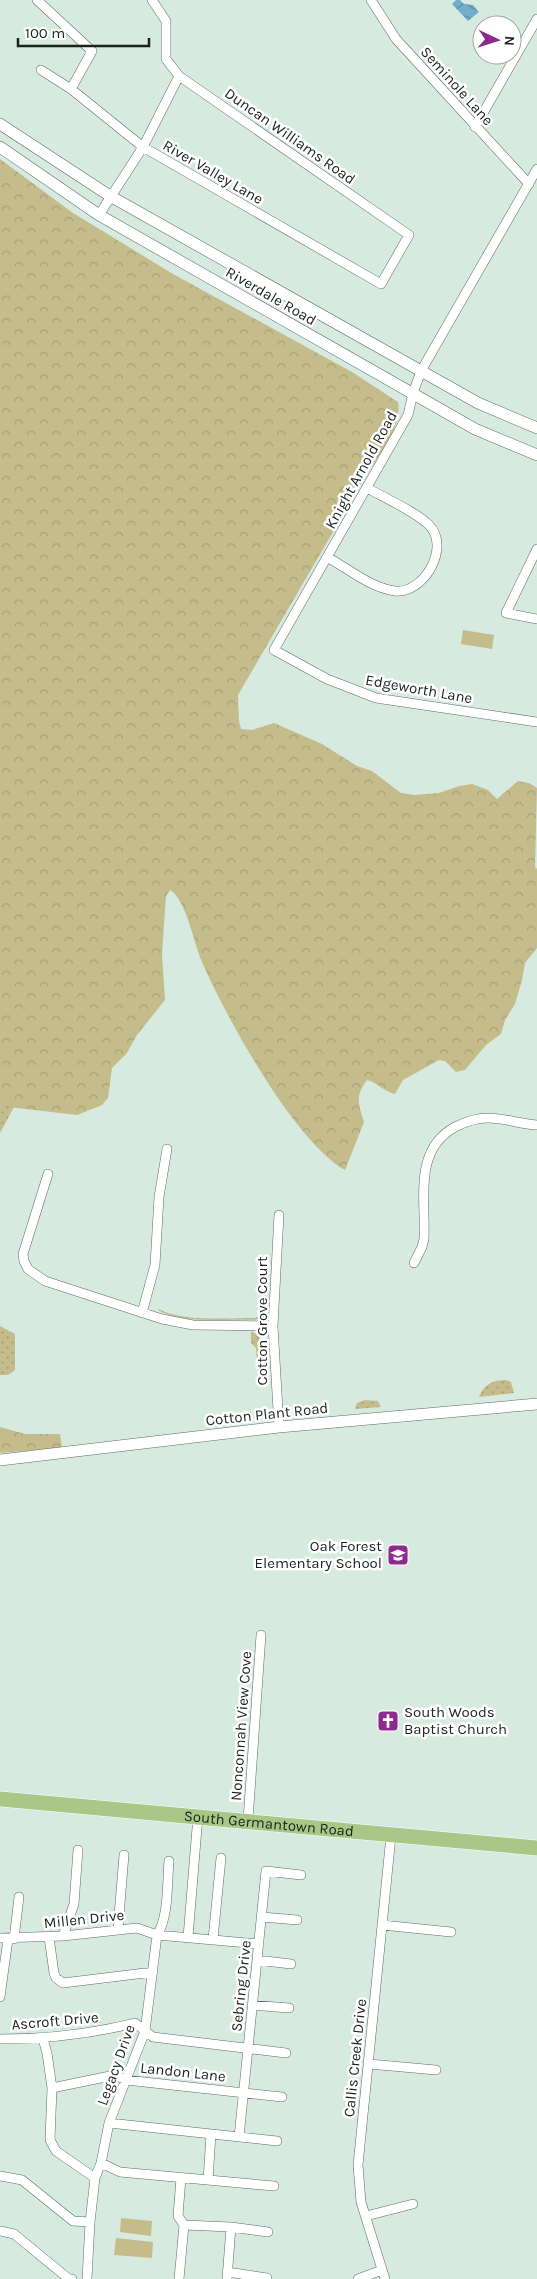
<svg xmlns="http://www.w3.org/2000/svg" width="537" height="2279" font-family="Karla,sans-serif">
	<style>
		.grass { fill: url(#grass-dots) }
		.forest { fill: url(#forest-crowns) }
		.park { fill: #c5bc8c }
		.water { fill: url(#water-waves) }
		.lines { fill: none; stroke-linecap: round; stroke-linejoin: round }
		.minor-casing { stroke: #5b6c64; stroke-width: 10 }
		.tertiary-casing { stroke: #5b6c64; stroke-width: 12 }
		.primary-casing { stroke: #fff; stroke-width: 16 }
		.minor { stroke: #fff; stroke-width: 9 }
		.tertiary { stroke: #fff; stroke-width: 11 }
		.primary { stroke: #a9c887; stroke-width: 15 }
		.labels { text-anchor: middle; stroke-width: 5; stroke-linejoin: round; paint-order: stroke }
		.street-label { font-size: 15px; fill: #1a211e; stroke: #fff }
		.poi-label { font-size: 15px; fill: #1a211e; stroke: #fff; text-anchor: end }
	</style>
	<defs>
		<pattern id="grass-dots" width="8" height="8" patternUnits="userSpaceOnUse" patternTransform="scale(1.25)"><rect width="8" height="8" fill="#c5bc8c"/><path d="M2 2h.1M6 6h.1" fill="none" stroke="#a9a178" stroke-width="1.8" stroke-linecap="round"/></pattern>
		<pattern id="forest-crowns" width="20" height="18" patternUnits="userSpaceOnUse" patternTransform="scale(1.25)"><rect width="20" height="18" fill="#c5bc8c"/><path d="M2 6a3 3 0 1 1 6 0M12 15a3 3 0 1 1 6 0" fill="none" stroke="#a9a178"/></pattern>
		<pattern id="water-waves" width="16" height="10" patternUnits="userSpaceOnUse" patternTransform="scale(1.25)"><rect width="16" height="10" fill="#70aecc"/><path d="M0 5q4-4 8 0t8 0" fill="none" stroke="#5b8da5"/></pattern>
	</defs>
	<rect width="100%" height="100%" fill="#d6eae0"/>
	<path class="grass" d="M0,1106L14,1107L0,1133Z
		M159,1309C181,1322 228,1318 254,1318L261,1316L262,1318L254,1320C228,1319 181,1324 158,1310Z
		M0,1326L15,1334V1370L8,1375H0Z
		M251,1332L261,1335L259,1338L263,1343L264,1362H257L256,1348L251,1343Z
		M506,1380L511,1382L514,1393L479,1397C484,1384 493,1380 506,1380Z
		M365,1400L378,1401L381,1407L355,1409L357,1403Z"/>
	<path class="forest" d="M0,159L73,213L173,274L352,372L398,402C402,425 384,447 373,465L368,468L361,484L238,695L239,721L241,729L252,730L274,723L322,744L357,766L372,771L401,793L414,795L439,793L459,786L472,784L488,790L497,799L518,781L529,783L537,788L535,867L537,869V948L525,963L522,980L515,1004L505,1020L501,1034L486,1045L465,1070L456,1072L445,1061L439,1060L403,1080L395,1094C383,1091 378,1083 367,1080C355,1097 358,1102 364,1122L345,1170C294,1141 226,1017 202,962C194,944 186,899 170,890L166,896L162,954L165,1000L137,1035L127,1053L112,1068L108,1098L102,1105L77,1115L0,1106Z
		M0,1427L25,1434H60L62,1448L0,1453Z"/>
	<path class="park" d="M463,630L494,635L492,649L461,644Z
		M121,2218L152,2221L151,2236L120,2232Z
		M116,2238L153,2242L152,2258L114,2255Z"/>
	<path class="water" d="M456,0H460L464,4L473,5L479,12L468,21L452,4Z"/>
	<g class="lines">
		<g class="minor-casing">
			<path id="minor" d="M37,0L92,51L71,89
				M371,0L396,39L529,184
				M41,70L71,89L143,147L381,284L409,235L179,76L166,59V21L152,0
				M475,127L537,19
				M537,169L421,371L413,393L408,415L274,650L327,679L376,698L537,722
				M99,215L143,147L179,76
				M537,549L506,613L537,619
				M327,557C347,568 371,588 395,591C424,594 451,547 429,525C416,512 385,498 367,488
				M48,1174L23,1254L24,1261L28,1269L45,1281L162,1319L193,1325L273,1326
				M279,1215L273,1326L279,1427
				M414,1263L422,1247L424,1239C426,1200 413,1150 455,1127C465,1122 476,1118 488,1118C504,1118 520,1124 537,1125
				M142,1313L155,1265L159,1197L167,1149
				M248,1820L261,1635
				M262,1917L297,1920
				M382,1925L451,1932
				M118,1928L124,1855
				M63,1936L74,1904L78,1850
				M49,1937L54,1973L56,1978L63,1983L153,1972
				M188,1937L198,1816
				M0,1938L63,1936L137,1928L157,1935L259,1944
				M14,1939L19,1897
				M213,1939L221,1858
				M257,1960L291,1964
				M0,1997L8,1939
				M252,2005L289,2008
				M0,2039C47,2039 90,2034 135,2023L153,2037L286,2053
				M43,2039L47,2053L52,2088L50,2140L56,2151L95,2178
				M369,2064L436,2070
				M52,2088L115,2075L126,2080L282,2097
				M109,2123L277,2141
				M239,2137L266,1871L301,1875
				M101,2163L120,2172L274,2186
				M0,2176L22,2180L73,2221L90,2222
				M208,2180L211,2134
				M366,2216L413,2204
				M184,2225L231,2227L268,2232
				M0,2231L14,2234L69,2279H72
				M227,2272L267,2278
				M87,2279L90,2222L95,2178L101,2163L109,2123L145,2031L157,1935C169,1917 167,1882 169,1861
				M179,2279L184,2225L178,2216L181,2178
				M227,2279L231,2227
				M358,2279L382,2270
				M385,2279L361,2202L358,2165L391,1836"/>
		</g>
		<g class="tertiary-casing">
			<path id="tertiary" d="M0,124L110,196L478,403L537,428
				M0,147L99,215L475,429L537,455
				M0,1460L279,1427L537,1404"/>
		</g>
		<g class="primary-casing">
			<g id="primary">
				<path id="s1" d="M0,1799L537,1848"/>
			</g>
		</g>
		<use href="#minor" class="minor"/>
		<use href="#tertiary" class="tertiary"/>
		<use href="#primary" class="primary"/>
	</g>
	<defs>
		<g id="school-square" transform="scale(1.125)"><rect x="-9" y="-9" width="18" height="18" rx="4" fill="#8e2990" stroke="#fff"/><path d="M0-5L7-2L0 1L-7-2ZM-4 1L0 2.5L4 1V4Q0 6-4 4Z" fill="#fff"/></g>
		<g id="church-square" transform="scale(1.125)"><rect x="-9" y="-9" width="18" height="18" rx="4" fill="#8e2990" stroke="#fff"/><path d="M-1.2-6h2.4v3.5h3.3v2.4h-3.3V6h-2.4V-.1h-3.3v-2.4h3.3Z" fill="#fff"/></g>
	</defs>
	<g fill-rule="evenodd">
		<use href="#school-square" x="398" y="1555"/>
		<use href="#church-square" x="388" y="1721"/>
	</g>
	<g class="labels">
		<g class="street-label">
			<text transform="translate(457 86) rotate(48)" y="5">Seminole Lane</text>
			<text transform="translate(290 136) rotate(35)" y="5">Duncan Williams Road</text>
			<text transform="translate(213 172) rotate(30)" y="5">River Valley Lane</text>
			<text transform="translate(271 296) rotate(30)" y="5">Riverdale Road</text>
			<text transform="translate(361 470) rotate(-61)" y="5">Knight Arnold Road</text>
			<text transform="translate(419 689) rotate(10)" y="5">Edgeworth Lane</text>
			<text transform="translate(262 1321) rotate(-90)" y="5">Cotton Grove Court</text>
			<text transform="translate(267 1414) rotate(-6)" y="5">Cotton Plant Road</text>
			<text transform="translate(241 1726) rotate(-86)" y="5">Nonconnah View Cove</text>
			<text dy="5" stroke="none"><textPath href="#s1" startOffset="270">South Germantown Road</textPath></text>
			<text transform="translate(84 1919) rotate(-6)" y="5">Millen Drive</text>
			<text transform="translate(241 1986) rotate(-84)" y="5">Sebring Drive</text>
			<text transform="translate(55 2021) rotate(-5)" y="5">Ascroft Drive</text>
			<text transform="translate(355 2058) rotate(-84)" y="5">Callis Creek Drive</text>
			<text transform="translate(116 2065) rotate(-70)" y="5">Legacy Drive</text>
			<text transform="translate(183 2072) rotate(6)" y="5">Landon Lane</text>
		</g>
		<g class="poi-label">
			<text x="382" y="1551">Oak Forest<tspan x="382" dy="17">Elementary School</tspan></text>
			<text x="404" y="1717" text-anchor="start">South Woods<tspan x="404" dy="17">Baptist Church</tspan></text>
		</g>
	</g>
	<g transform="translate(497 40) rotate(94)"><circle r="24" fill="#ffffff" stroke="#a3a6a5"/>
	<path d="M0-4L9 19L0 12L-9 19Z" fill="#8e2990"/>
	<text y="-8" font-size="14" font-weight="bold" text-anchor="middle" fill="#1a211e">N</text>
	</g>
	<path d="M18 38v8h131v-8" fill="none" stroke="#1a211e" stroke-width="2.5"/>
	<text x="25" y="38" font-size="15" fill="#1a211e" stroke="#ffffff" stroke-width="4" paint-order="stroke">100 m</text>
</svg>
